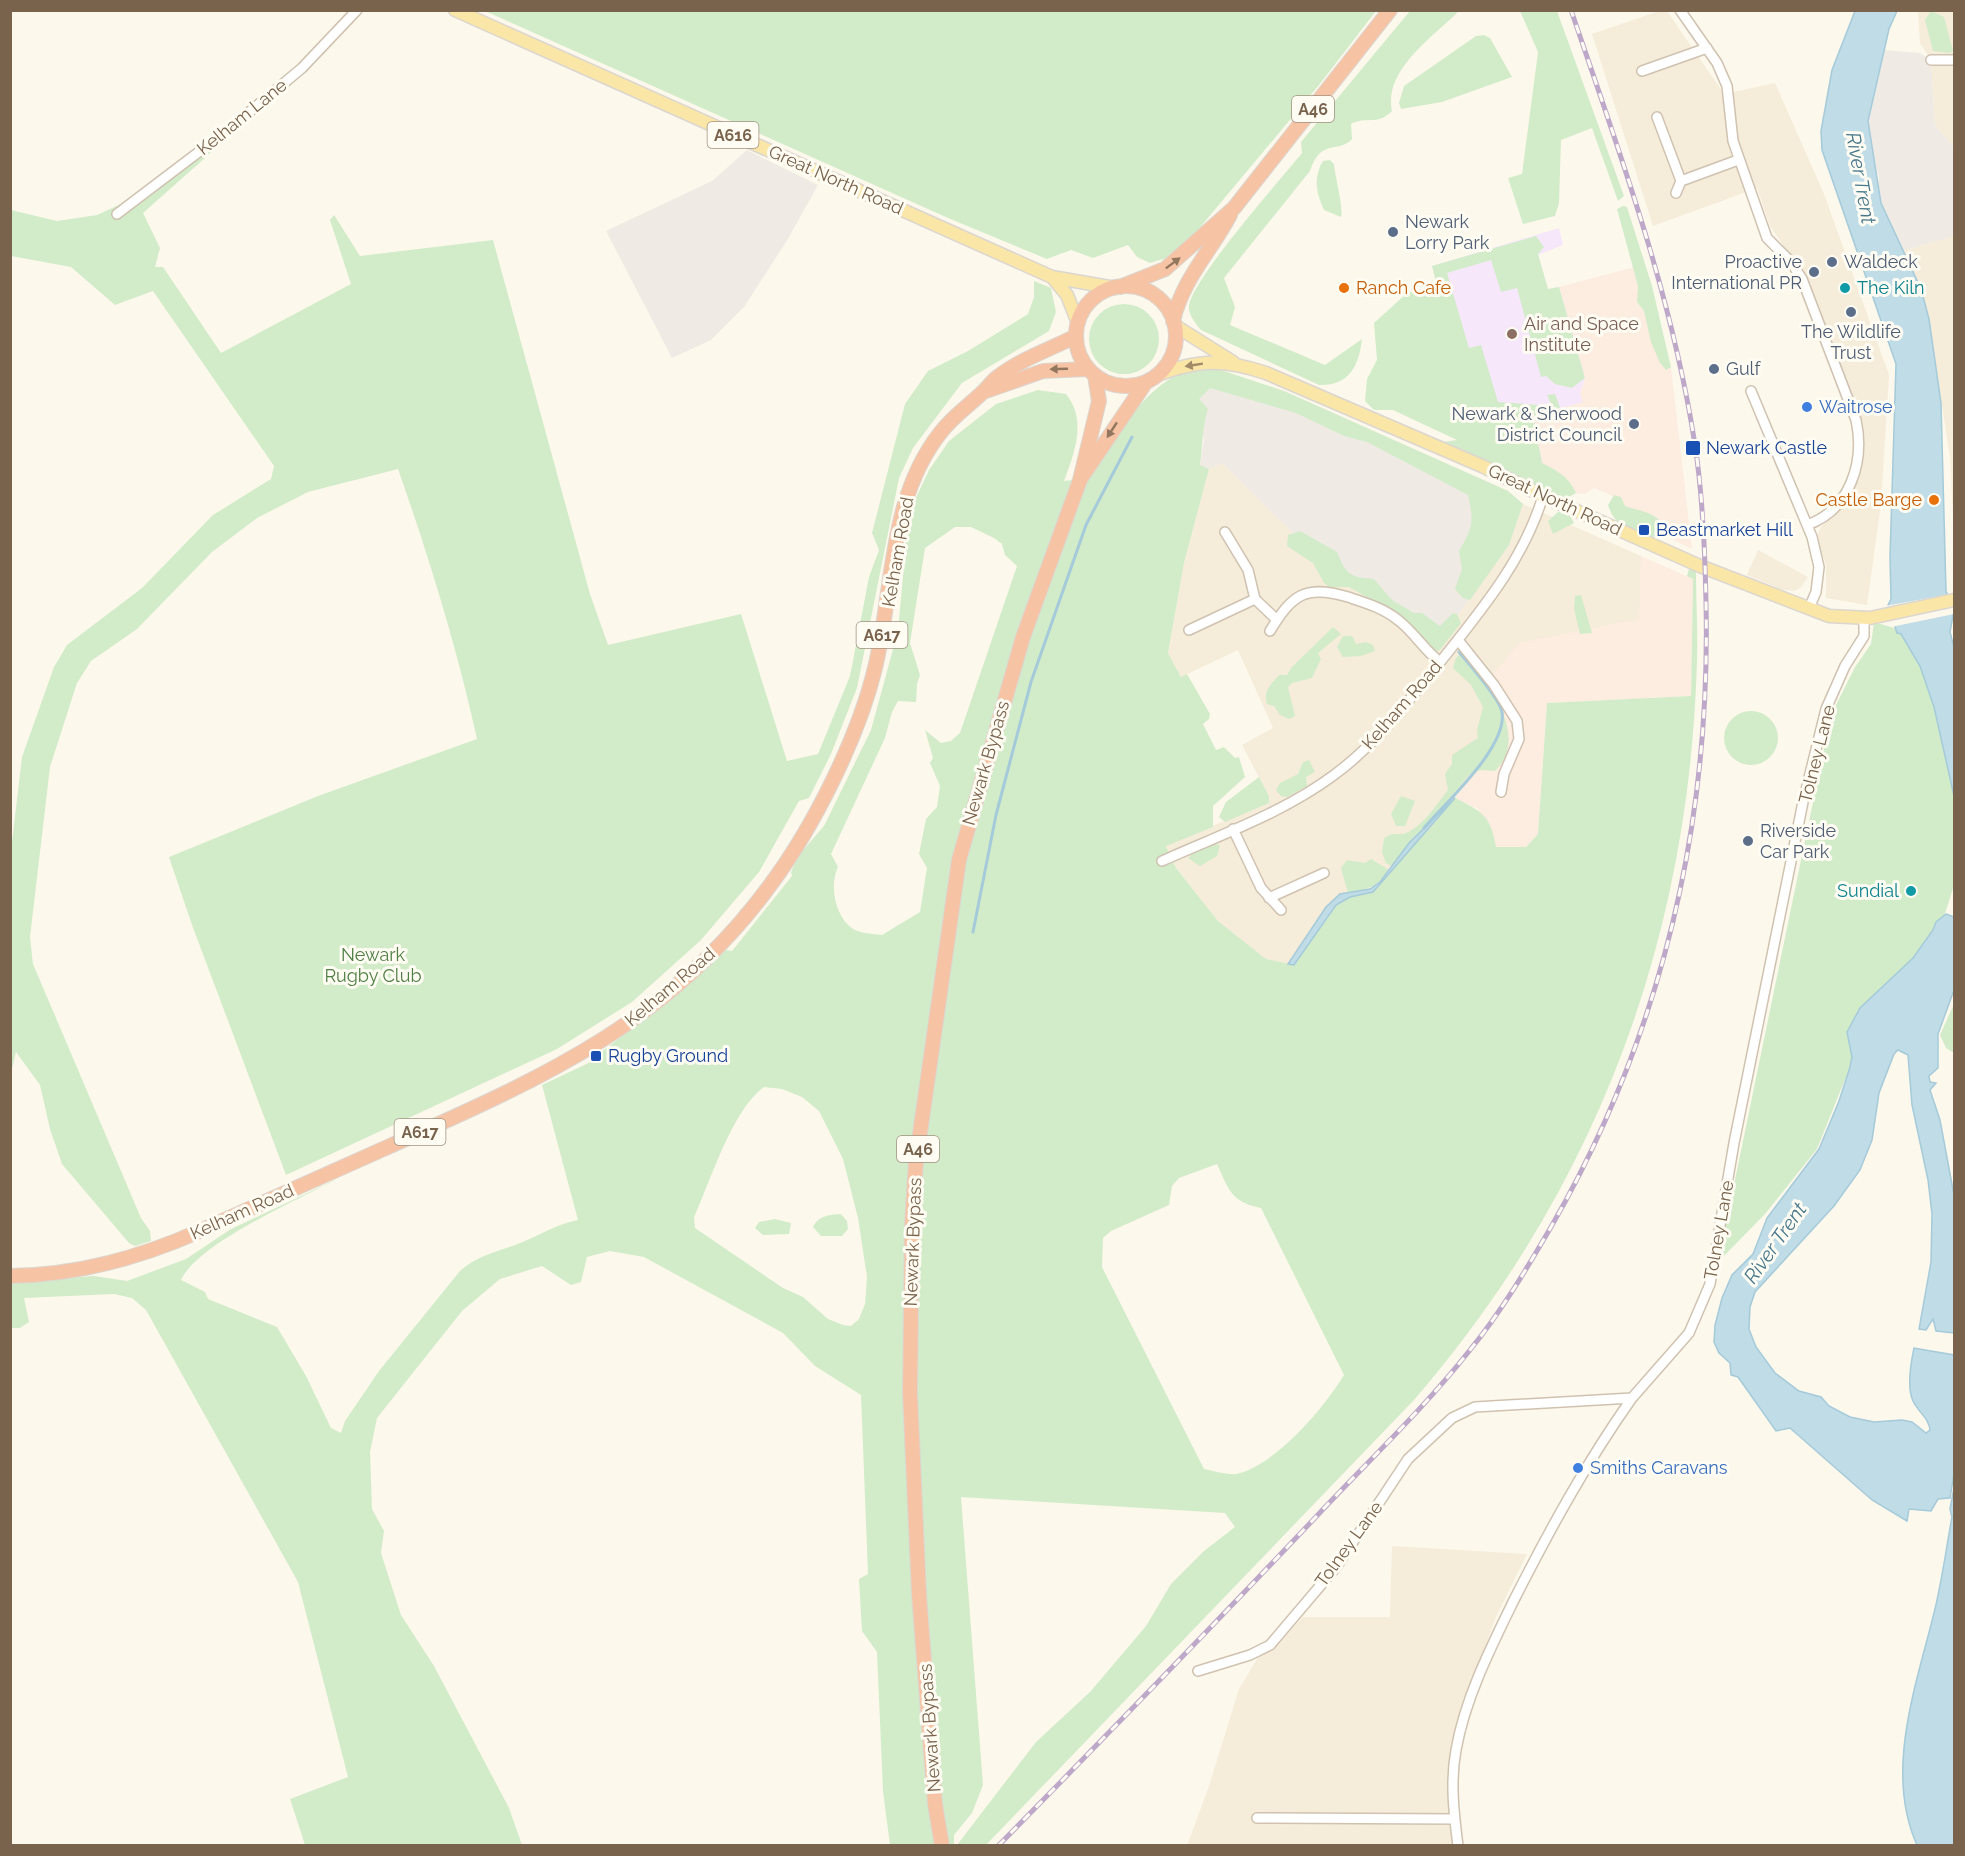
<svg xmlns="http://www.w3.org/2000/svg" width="1965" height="1856" font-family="Raleway,sans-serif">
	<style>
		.residential { fill: #f5ecda }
		.commercial { fill: #fdece0 }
		.industrial { fill: #efebe4 }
		.education { fill: #f6e8fa }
		.green { fill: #d2ecc9; fill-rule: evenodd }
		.water { fill: #bfdce7; stroke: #a5cad9; stroke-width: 1.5 }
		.pier { fill: #fdf8ec }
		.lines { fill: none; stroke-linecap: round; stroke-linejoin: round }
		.stream { stroke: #a5cad9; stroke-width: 3 }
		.minor-casing { stroke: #d0c2b0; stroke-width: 12 }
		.major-casing { stroke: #dcd6d1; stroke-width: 15 }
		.highway-casing { stroke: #dcd6d1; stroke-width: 16 }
		.minor { stroke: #fff; stroke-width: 9 }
		.major { stroke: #fae6a6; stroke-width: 12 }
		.highway { stroke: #f6c4a4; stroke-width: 14 }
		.rail-casing { stroke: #bea8c9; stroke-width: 5 }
		.rail { stroke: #fffcf3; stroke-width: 3; stroke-dasharray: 9; stroke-linecap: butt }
		.oneway { fill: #92765e }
		.oneway2 { fill: #a08a68 }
		.service-dot { fill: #5c6f8a; stroke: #fffcf3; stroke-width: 2 }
		.food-dot { fill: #e8710a; stroke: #fffcf3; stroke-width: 2 }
		.culture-dot { fill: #0f9aa8; stroke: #fffcf3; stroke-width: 2 }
		.education-dot { fill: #8d6e63; stroke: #fffcf3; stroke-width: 2 }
		.shop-dot { fill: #3f7fe0; stroke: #fffcf3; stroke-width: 2 }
		.transit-dot { fill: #1a4fb4; stroke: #fffcf3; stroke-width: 2 }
		.labels { text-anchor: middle; stroke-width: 6; stroke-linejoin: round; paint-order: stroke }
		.shield { fill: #fffcf3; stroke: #a1917f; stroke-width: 1.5 }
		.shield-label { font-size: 16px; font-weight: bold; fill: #79634d }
		.street-label { font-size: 18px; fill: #79634d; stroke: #fffcf3 }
		.service-label { font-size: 18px; fill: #4e5e75; stroke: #fffcf3; text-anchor: start }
		.food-label { font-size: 18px; fill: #c56008; stroke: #fffcf3; text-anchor: start }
		.culture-label { font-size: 18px; fill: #0d838f; stroke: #fffcf3; text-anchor: start }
		.education-label { font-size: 18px; fill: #785e54; stroke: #fffcf3; text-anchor: start }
		.shop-label { font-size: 18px; fill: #366cbe; stroke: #fffcf3; text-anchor: start }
		.transit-label { font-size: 18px; fill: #164399; stroke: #fffcf3; text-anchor: start }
		.park-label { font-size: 18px; fill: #4e7f45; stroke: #fffcf3 }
		.water-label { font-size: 20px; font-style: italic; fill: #47778c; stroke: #fffcf3 }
	</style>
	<rect width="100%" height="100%" fill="#fdf8ec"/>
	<path class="residential" d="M1659,11H1667L1724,94L1775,83L1824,194L1889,375L1881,504L1867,605L1826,598V564L1816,538L1821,527L1842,505L1859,472L1864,452L1862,423L1805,277L1770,226L1757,188L1653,226L1592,34Z
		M1918,11H1954V147L1935,125L1931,60L1920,43Z
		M1954,236V532L1950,458L1929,319L1921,289L1903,251Z
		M1222,463L1299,539L1403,615L1436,645L1509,545L1523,504L1641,556L1640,619L1519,644L1502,730L1480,763L1455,798L1409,843L1381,882L1340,894L1311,929L1288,964L1266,959L1218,921L1176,868L1166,845L1268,803L1269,796L1242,745L1273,728L1238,650L1181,677L1168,653L1184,563L1209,469Z
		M1758,550L1808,577L1801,587L1795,591L1783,590L1747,575Z
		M1392,1546L1527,1554L1496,1617L1455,1729L1450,1765L1454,1845L1187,1846L1209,1786L1239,1689L1257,1659L1279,1644L1303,1617H1390Z"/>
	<path class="commercial" d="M1642,265L1660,338L1671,367L1692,549L1619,513L1615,497L1594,488L1584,494L1571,493L1543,480L1532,416L1582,401L1580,394L1585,378L1559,287Z
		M1641,556L1693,579L1691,696L1547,703L1538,834L1526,847H1496L1478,809L1455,798L1502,730L1505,708L1486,683L1519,643L1639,619Z"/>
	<path class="industrial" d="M1884,50L1920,53L1931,60L1935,125L1954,147V236L1903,251L1881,203L1878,193L1879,178L1868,131L1870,105Z
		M747,150L818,185L788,239L744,307L711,340L672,358L606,231L712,181Z
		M1186,372L1284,391L1508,491L1523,504L1509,545L1436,645L1403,615L1299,539L1222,463L1209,469L1200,466L1204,439Z"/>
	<path class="education" d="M1559,228L1563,245L1538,255L1548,289L1559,287L1585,378L1580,394L1583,402L1533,416L1545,476L1483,453L1432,266Z"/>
	<path class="green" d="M485,11H1376L1319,85L1187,243L1164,261L1163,259L1150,263L1137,257L1128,245L1093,258L1071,250L1047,259L948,218Z
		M1410,11H1459C1434,36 1383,70 1392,111C1376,127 1366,115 1351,124L1352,139C1339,154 1321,137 1310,171L1224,278L1235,307L1230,325L1325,365L1362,339C1359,366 1349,386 1319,385L1201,330C1196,324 1188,315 1189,306C1192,279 1281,179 1302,153L1301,142Z
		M1520,11H1557L1624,196L1618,201L1592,128L1561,140L1559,203L1555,216L1523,224L1508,178L1522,174L1538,52Z
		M1931,11L1944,17L1953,51L1949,53L1933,51L1925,20Z
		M1484,35L1490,38L1512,77L1442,102L1401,109L1399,103L1404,86L1476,36Z
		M220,131L223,142L143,213L160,248L155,267H163L221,353L351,284L330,220L334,215L360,256L493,240L590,594L608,645L741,614L787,761L818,754L850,676L869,577L879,550L872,533L905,404L928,371L968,351L1028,314L1034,297V281L1051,288L1056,312L1049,331L962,383L913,448L899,478L857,688L831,754L809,798L799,801L759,872L701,940L632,1002L557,1049L286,1175L192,925L169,857L318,796L477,739C457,648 429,557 398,469L308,492L257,518L212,552L137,629L91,661L77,683L50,767L30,937L33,964L141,1218L150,1231L151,1241L135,1246L129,1243L62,1164L50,1129L40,1085L16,1052L11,1073V850L22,757L54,667L67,645L142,588L213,515L271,479L274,466L153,291L115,305L71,267L11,256V210L57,221L97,215L134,198Z
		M1330,160L1334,164C1335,177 1344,209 1341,217L1324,210C1316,192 1313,178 1323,161Z
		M1623,206L1627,207L1652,286L1671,367L1666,370L1660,363L1651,342L1644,311L1637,302L1638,286L1617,209Z
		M1536,236L1544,247L1538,254L1548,289L1559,287L1585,378L1572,388L1555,384L1546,376L1541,377L1517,288L1501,292L1491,260L1447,273L1469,348L1481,345L1498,402L1552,406L1547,395L1555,394L1560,408L1533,416L1542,463C1558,471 1569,477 1576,493L1562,501L1446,446L1444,442L1457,440L1393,410H1374L1365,401L1367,379L1377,360L1374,323L1407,293L1437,286L1432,266Z
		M1089 339a35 35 0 1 1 70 0a35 35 0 1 1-70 0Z
		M1215,368L1284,391L1508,491L1523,504L1509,545L1470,600L1463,598L1455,589L1462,569L1459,551C1473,528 1474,521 1468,495L1367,442L1344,436L1296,413L1210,388L1199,399L1208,409C1202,428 1203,446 1200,465L1209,469L1184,563L1168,653L1181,677L1187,674L1210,714L1209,719L1203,724L1216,750L1224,747L1235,758L1239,757L1245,777L1213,806V827L1166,846L1176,868L1218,921L1266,959L1294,965L1336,905L1350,897L1373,892L1455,798C1482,811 1491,816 1496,847H1526L1538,834L1547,703L1691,696L1693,579L1687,576L1689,569L1696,571C1696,602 1698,632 1697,662C1689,941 1596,1189 1414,1400L986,1845H957L1036,1742L1090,1692L1146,1626L1171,1584L1204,1551L1235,1527L1225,1513L961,1497L983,1785L972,1813L954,1835V1845H890L883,1791L877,1652L862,1631L859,1579L868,1574L861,1395L815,1366L783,1333L644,1257L610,1251L587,1257L581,1282L571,1285L542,1266L500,1279L462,1311L377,1418L370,1452L372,1509L384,1531L381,1553L401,1615L434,1666L509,1808L522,1845H305L290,1799L348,1777L298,1582L146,1310L132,1298L114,1294L24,1298L29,1322L20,1328H11V1282L94,1276L127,1281L186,1259L231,1229L337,1179C300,1199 198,1243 181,1280L205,1292L208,1299L277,1327L306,1376L331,1428L341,1433L345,1421L379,1371L460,1271C478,1254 502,1251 525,1241C543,1233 558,1224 578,1220L542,1085L597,1059L600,1053L689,984L726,950L732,951L792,876L791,872L798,856L824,826L871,730L898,631L906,542L914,502L929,470L949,441L996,404L1038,390L1066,394C1087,420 1075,452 1064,481L1090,478C1109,445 1147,382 1186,372C1195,369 1206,369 1215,368ZM955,527H971L994,538L1002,544L1005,555L1017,566L960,733L951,741L941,743L925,730L933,758L930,763L940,786L937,807L926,819L919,854L927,868L920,912L882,935C873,934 860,933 853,929C835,917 829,885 838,867L831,854L885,738L892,712L898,701L916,702L917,684L920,675L910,643L925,548ZM764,1087L782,1089L802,1097L819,1111L843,1159L858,1218L867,1277L865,1304L859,1319L851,1326L843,1325L828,1319L803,1297L783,1288L695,1228L694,1217C711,1180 732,1110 764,1087ZM1217,1164C1229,1190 1231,1202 1261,1208L1344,1375C1324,1408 1275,1466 1236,1474C1227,1475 1214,1471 1204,1469L1102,1267L1103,1238L1111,1231L1169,1205L1172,1186L1179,1178Z
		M1614,495L1621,497L1625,506C1642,512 1660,512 1666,532L1658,538C1636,533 1615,529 1608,505Z
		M1558,512L1569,513L1574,523L1553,534L1548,521Z
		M1300,531L1337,552C1346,575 1350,577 1374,579L1392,600L1414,613H1422L1440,626L1453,613L1457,614L1461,623L1440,650L1431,653L1402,617L1349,587H1329L1324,583L1313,563L1287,546L1288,535Z
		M1581,595L1592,633L1580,634L1574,609L1575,596Z
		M1874,622L1894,628L1901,634L1920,666L1934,707L1954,796V885L1944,917L1936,922L1933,930L1913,958L1860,1008L1847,1032L1852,1057L1850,1067L1817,1149L1765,1214L1718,1262L1831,715L1855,667L1871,644Z
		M1333,627L1341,634L1318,653L1321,659L1312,678L1292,683L1288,687L1295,716L1289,719L1280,715L1274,706L1267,704C1263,691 1271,684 1279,675H1287L1291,668Z
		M1343,636H1352L1356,644L1366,642L1373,645L1375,651L1361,656L1343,657L1337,647Z
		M1462,652C1487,681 1531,736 1495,771L1481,770L1470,774L1392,866L1386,863L1382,852L1384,839C1392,831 1398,836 1406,833C1423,826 1437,804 1448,790L1445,774L1452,764V755L1478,738L1477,730L1483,707L1471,685L1453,668L1456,658Z
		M1724 738a27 27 0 1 1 54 0a27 27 0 1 1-54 0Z
		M1309,760L1315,772L1306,777L1307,786L1287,797L1281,796L1276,790L1280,783L1298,774L1303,762Z
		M1259,777L1269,796V803L1225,822L1219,817L1226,802Z
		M1401,796L1415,801L1405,826H1396L1391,814Z
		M1212,844L1220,845L1217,856L1200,866L1188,858L1194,852Z
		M1371,859L1389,870C1375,889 1370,888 1348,893L1341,868L1347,860L1365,863Z
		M1954,1004V1053L1946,1048L1940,1035Z
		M841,1214L847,1221L848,1229L842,1236H821L813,1227C819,1215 829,1215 841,1214Z
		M775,1219L791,1223L789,1234L763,1235L755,1228L759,1222Z"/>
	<path class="water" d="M1855,11H1897L1889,29L1868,121L1881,203L1921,289L1929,319L1941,403L1946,591L1954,610L1950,632L1954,647V796L1934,707L1920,666L1901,634L1897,633L1888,605L1891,599L1890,557L1896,364L1822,150L1821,131L1832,70Z
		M1455,798L1373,892L1350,897L1336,905L1294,965L1288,964L1326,907L1340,894L1370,889L1380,882L1409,843Z
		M1946,914L1954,917V990L1938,1034V1068L1929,1076L1930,1082L1936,1083L1930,1090L1940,1120L1954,1195V1333L1936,1331L1933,1319L1926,1330L1919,1329L1931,1262L1932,1214L1928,1180L1912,1105L1908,1055L1898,1050L1894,1054L1879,1093L1872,1140L1860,1170L1834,1206L1755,1292L1750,1307L1749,1329L1756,1347L1775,1373L1799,1391L1821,1397L1829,1406L1850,1417L1874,1422L1902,1420L1912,1422L1926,1433L1930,1430C1929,1418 1918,1412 1913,1401C1907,1388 1911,1362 1914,1348L1954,1355V1474L1950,1498L1938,1499L1931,1511L1909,1509L1907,1521L1872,1500L1790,1428L1776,1431L1738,1377L1731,1375L1730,1363L1719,1353L1714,1342L1715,1325L1722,1298L1732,1275L1753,1254L1767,1218L1819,1149L1839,1101L1850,1067L1852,1057L1847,1032L1860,1008L1913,958L1933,930L1936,922Z
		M1954,1488V1845H1917C1884,1772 1916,1686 1934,1613C1942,1581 1946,1549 1952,1517L1950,1509Z"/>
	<path class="pier" d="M1951,594L1954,602V614L1891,627L1885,606Z"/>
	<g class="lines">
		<path class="stream" d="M1424,828C1445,803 1508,747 1502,712C1500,699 1469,664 1459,652
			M973,932L996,815L1031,682L1086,525L1132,437"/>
		<g class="minor-casing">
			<path id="minor" d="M1680,10L1717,63L1727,86L1733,141L1767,238L1791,262L1802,279L1856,420C1865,462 1850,510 1807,525
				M1931,60H1954
				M1642,71L1707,48
				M1657,117L1681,181L1738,160
				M1676,193L1681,181
				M117,214L229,129L302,68L357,10
				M1751,391L1812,537L1819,567L1816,592L1810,606
				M1225,532L1248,570L1255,599L1277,620
				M1189,630L1255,599
				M1270,631C1292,595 1305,584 1348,597C1366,603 1383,608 1398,620C1414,632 1424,650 1440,662
				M1458,640L1494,685L1517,721L1519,739L1504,774L1501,792
				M1233,829L1261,888L1281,910
				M1162,861C1220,835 1283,813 1334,775C1375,745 1405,705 1437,666C1479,613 1523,562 1543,496
				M1269,898L1324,873
				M1198,1671L1250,1655L1270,1645L1337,1566L1408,1459L1452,1418L1475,1407L1632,1398L1689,1333L1710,1284L1734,1143L1803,802L1826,709L1845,666L1864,636V618
				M1257,1818L1455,1819
				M1458,1846C1454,1814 1450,1782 1456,1750C1465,1699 1490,1649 1513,1602C1549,1531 1586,1463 1632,1398"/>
		</g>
		<g class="major-casing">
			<path id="major" d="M455,10L1052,277L1115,288
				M1052,277L1067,295L1078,323
				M1174,325L1233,362
				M1157,375C1200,359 1224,359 1266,373L1482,466L1543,496L1700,566L1829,616L1870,618L1954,600"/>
		</g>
		<g class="highway-casing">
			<path id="highway" d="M1076 336a50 50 0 1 1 100 0a50 50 0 1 1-100 0Z
				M1120,287L1165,269L1234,208L1390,10
				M1173,321C1182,280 1211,251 1230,215
				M983,392L1043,371L1088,369
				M1081,478L1146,382
				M10,1276C78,1275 139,1258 200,1231C264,1203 327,1174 390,1146C540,1079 671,1022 771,884C814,826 858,738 875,668C894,589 888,498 941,432C954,415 970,405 985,390C989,386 993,380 999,376C1021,359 1051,349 1076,336
				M942,1846L935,1804L919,1594L910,1393L912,1224L916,1161L959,860L1023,637L1080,480L1099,401L1095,376"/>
		</g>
		<use href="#minor" class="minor"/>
		<use href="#major" class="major"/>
		<use href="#highway" class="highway"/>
		<g class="rail-casing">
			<path id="rail" d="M998,1846C1104,1738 1209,1630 1313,1520C1365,1464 1422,1411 1470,1350C1501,1312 1526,1270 1551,1227C1662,1034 1711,825 1706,602C1705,550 1703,497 1695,445C1672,295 1620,154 1571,10"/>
		</g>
		<use href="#rail" class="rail"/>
	</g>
	<defs><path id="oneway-solid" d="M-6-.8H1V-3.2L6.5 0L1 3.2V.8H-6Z" transform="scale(1.5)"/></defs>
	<g class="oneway">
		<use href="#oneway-solid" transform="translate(1173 263) rotate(-37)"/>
		<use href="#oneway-solid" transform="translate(1059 369) rotate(178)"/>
		<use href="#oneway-solid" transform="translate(1112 430) rotate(123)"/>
	</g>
	<use class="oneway2" href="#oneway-solid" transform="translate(1194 365) rotate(171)"/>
	<g class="service-dot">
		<circle cx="1393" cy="232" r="6"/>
		<circle cx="1832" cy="262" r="6"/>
		<circle cx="1814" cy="272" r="6"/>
		<circle cx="1851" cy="312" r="6"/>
		<circle cx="1714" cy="369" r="6"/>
		<circle cx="1634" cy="424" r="6"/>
		<circle cx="1748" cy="841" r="6"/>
	</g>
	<g class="food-dot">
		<circle cx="1344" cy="288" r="6"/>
		<circle cx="1934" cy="500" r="6"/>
	</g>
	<g class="culture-dot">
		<circle cx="1845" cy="288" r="6"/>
		<circle cx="1911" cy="891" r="6"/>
	</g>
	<circle class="education-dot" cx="1512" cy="334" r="6"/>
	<g class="shop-dot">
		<circle cx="1807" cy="407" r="6"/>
		<circle cx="1578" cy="1468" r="6"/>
	</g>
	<g class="transit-dot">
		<rect x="1685" y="440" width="16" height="16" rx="3"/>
		<rect x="1638" y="524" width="12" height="12" rx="3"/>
		<rect x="590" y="1050" width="12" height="12" rx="3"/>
	</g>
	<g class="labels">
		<g class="shield">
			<rect x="1292" y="96" width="42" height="26" rx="4.5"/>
			<rect x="707.5" y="122" width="51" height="26" rx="4.5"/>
			<rect x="856.5" y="622" width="51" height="26" rx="4.5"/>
			<rect x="394.5" y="1119" width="51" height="26" rx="4.5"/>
			<rect x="897" y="1136" width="42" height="26" rx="4.5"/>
		</g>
		<g class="shield-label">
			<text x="1313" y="115">A46</text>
			<text x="733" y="141">A616</text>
			<text x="882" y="641">A617</text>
			<text x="420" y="1138">A617</text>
			<text x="918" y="1155">A46</text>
		</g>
		<g class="street-label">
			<text transform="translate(242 117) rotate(-39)" y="6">Kelham Lane</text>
			<text transform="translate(836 180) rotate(24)" y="6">Great North Road</text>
			<text transform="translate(1555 500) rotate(25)" y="6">Great North Road</text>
			<text transform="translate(898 552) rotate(-80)" y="6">Kelham Road</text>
			<text transform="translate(1402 705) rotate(-49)" y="6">Kelham Road</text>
			<text transform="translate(1817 754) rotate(-76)" y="6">Tolney Lane</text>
			<text transform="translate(986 763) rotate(-74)" y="6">Newark Bypass</text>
			<text transform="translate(670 987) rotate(-40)" y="6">Kelham Road</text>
			<text transform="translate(242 1212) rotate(-24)" y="6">Kelham Road</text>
			<text transform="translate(1719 1230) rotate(-80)" y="6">Tolney Lane</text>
			<text transform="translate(913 1242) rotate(-88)" y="6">Newark Bypass</text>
			<text transform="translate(1349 1544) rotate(-54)" y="6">Tolney Lane</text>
			<text transform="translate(930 1728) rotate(-94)" y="6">Newark Bypass</text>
		</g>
		<g class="service-label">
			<text x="1405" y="228">Newark<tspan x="1405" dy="21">Lorry Park</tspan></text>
			<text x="1802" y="268" text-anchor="end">Proactive<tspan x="1802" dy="21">International PR</tspan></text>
			<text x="1844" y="268">Waldeck</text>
			<text x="1851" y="338" text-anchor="middle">The Wildlife<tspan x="1851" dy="21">Trust</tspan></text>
			<text x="1726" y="375">Gulf</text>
			<text x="1622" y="420" text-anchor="end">Newark &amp; Sherwood<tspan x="1622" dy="21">District Council</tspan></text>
			<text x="1760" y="837">Riverside<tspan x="1760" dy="21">Car Park</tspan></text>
		</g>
		<g class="food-label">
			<text x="1356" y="294">Ranch Cafe</text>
			<text x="1922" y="506" text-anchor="end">Castle Barge</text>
		</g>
		<g class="culture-label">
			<text x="1857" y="294">The Kiln</text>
			<text x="1899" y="897" text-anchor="end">Sundial</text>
		</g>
		<g class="education-label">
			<text x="1524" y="330">Air and Space<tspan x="1524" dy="21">Institute</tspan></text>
		</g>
		<g class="shop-label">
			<text x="1819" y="413">Waitrose</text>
			<text x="1590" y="1474">Smiths Caravans</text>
		</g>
		<g class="transit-label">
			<text x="1706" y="454">Newark Castle</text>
			<text x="1656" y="536">Beastmarket Hill</text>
			<text x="608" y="1062">Rugby Ground</text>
		</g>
		<g class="park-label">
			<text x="373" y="961">Newark<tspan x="373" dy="21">Rugby Club</tspan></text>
		</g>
		<g class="water-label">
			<text transform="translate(1861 178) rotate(80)" y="7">River Trent</text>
			<text transform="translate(1775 1243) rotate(-55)" y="7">River Trent</text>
		</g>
	</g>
	<rect width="1965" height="1856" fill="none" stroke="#79634d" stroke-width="24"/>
</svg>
